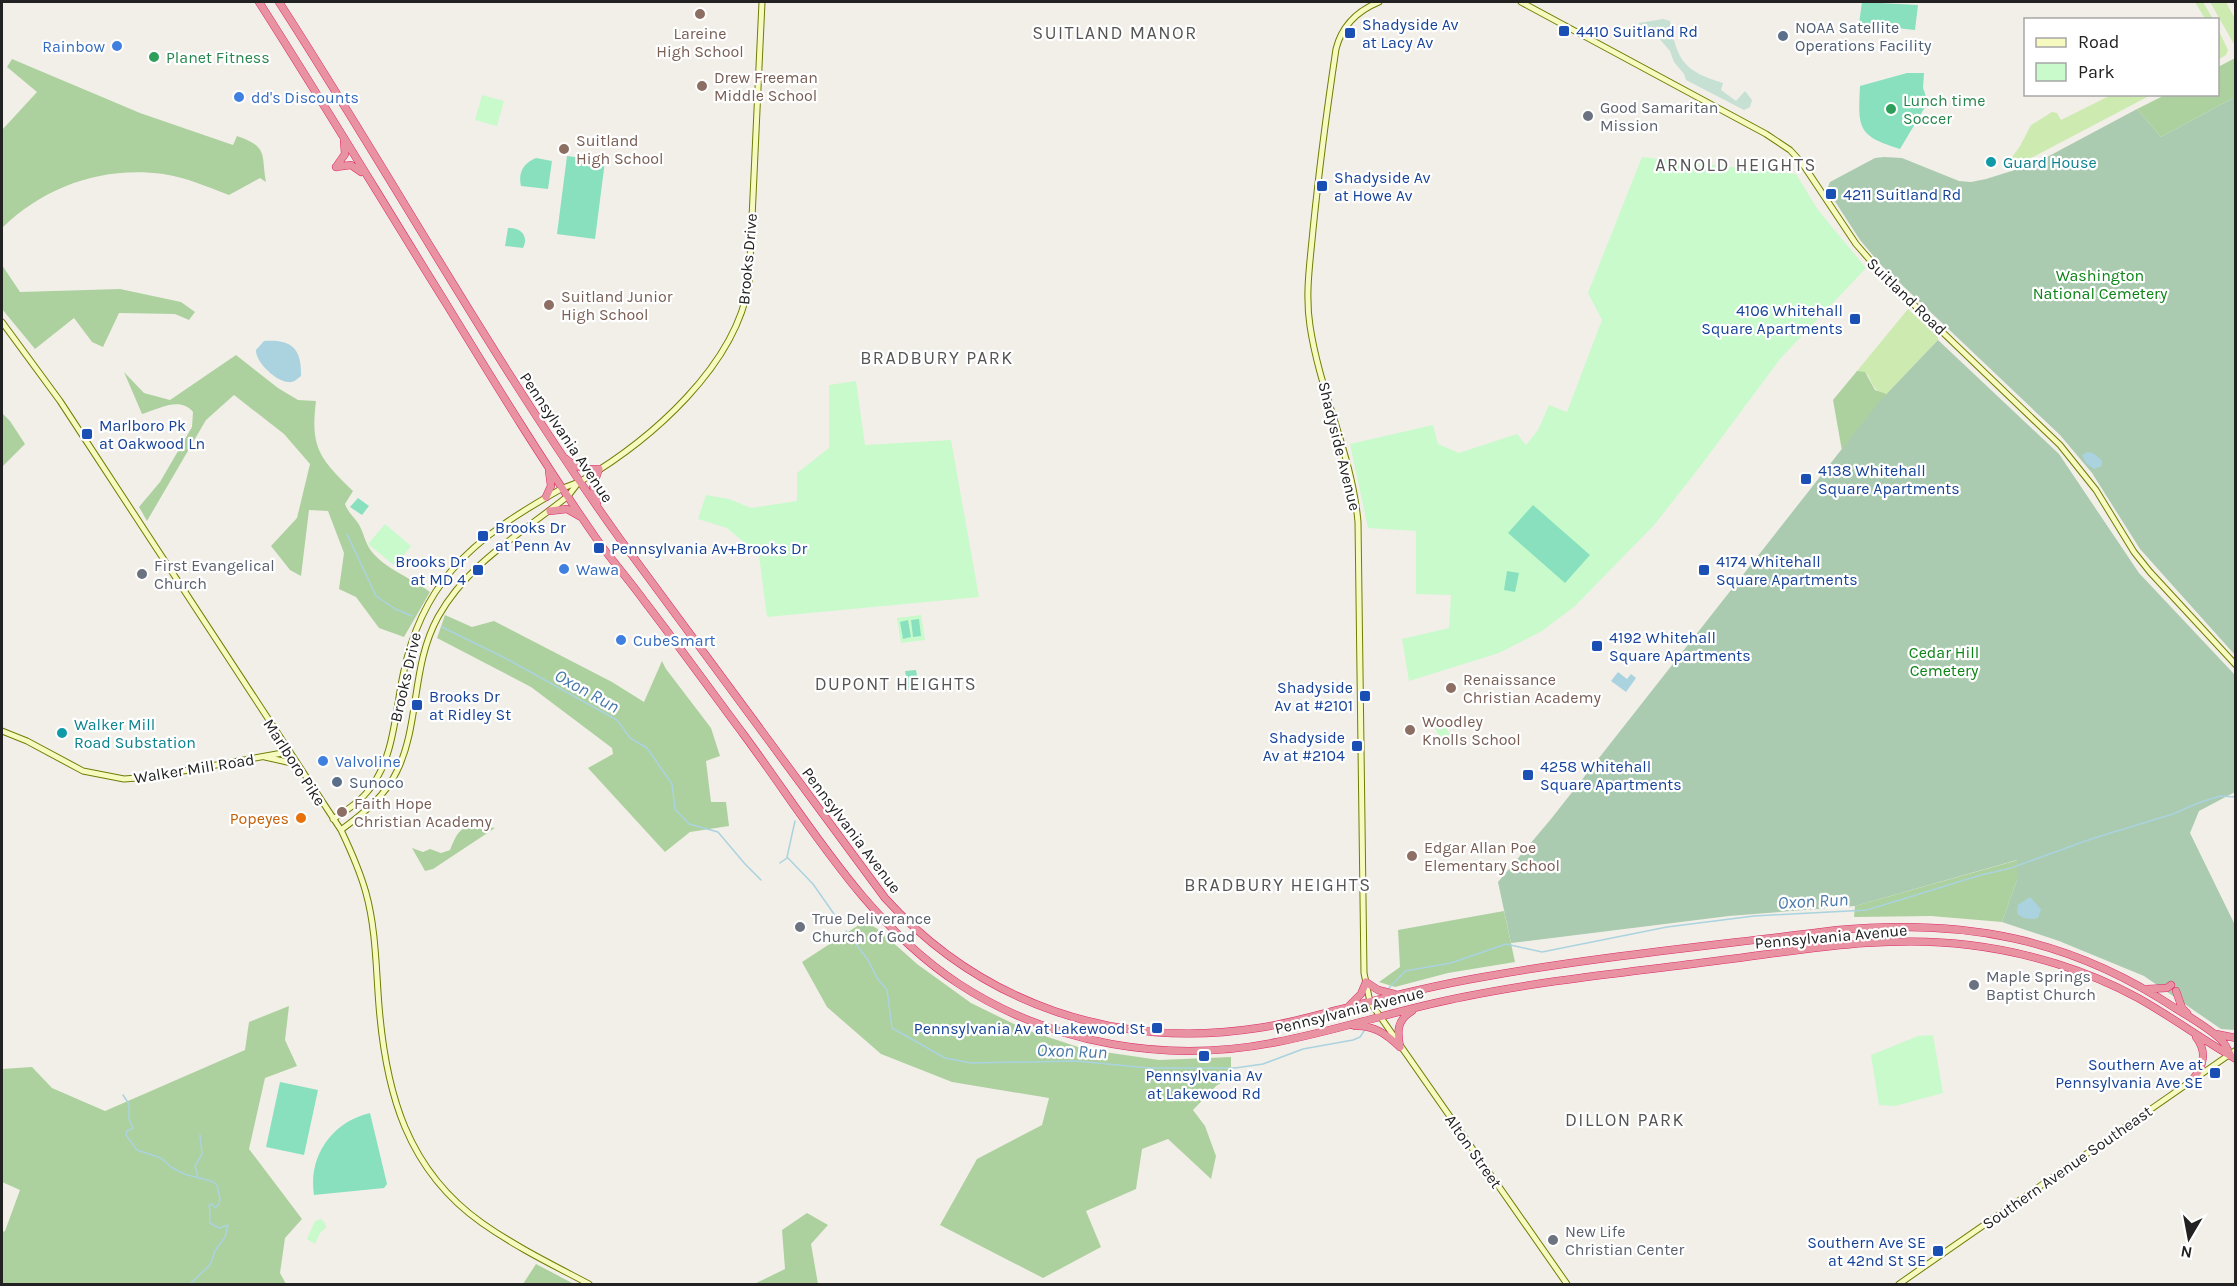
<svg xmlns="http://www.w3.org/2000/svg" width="2237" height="1286" font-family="Karla,sans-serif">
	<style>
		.grass { fill: #cdebb0 }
		.forest { fill: #add19e }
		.wetland { fill: #c6e0d4 }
		.cemetery { fill: #aacbaf }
		.park { fill: #c8facc }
		.pitch { fill: #88e0be }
		.water { fill: #aad3df }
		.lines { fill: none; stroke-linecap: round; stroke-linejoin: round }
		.stream { stroke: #aad3df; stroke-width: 1.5 }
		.secondary-casing { stroke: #707d05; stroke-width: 7 }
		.highway-casing { stroke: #dc2a67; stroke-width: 8 }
		.secondary { stroke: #f7fabf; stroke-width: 5 }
		.highway { stroke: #e892a2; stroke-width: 7 }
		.education-dot { fill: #8d6e63; stroke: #fff; stroke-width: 2 }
		.transit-dot { fill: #1a4fb4; stroke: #fff; stroke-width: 2 }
		.service-dot { fill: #5c6f8a; stroke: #fff; stroke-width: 2 }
		.shop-dot { fill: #3f7fe0; stroke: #fff; stroke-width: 2 }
		.leisure-dot { fill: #2e9e5b; stroke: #fff; stroke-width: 2 }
		.worship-dot { fill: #6b7280; stroke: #fff; stroke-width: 2 }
		.culture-dot { fill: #0f9aa8; stroke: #fff; stroke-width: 2 }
		.food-dot { fill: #e8710a; stroke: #fff; stroke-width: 2 }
		.labels { text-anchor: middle; stroke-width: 4.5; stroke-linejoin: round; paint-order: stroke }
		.transit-label { font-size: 16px; fill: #164399; stroke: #fff; text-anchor: start }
		.service-label { font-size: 16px; fill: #4e5e75; stroke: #fff; text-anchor: start }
		.education-label { font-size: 16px; fill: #785e54; stroke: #fff; text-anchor: start }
		.shop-label { font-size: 16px; fill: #366cbe; stroke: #fff; text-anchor: start }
		.leisure-label { font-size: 16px; fill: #27864d; stroke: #fff; text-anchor: start }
		.worship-label { font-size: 16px; fill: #5b616d; stroke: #fff; text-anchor: start }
		.culture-label { font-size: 16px; fill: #0d838f; stroke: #fff; text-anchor: start }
		.street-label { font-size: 16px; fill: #222; stroke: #fff }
		.park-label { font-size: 16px; fill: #0c8416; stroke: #fff }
		.food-label { font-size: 16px; fill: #c56008; stroke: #fff; text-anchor: end }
		.neighbourhood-label { font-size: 18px; letter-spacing: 1.5px; fill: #555; stroke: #fff }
		.water-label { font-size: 18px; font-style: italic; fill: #4a7aab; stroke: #fff }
	</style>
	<rect width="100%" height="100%" fill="#f2efe9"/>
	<path class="grass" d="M2195,2H2203L2213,19H2205Z
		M2210,2H2226L2235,19V46Z
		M2218,29L2228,50L2226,55L2218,60Z
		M2111,95H2151L2033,157L2011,163L2010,160L2020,146L2031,125L2052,112L2057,113L2061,120Z
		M1908,309L1938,337V340L1887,394C1875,392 1873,386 1868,375L1857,371Z"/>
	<path class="forest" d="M2235,58V97L2161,137L2137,109L2165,95L2218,94V67Z
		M12,59L140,113L233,145L237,136C269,147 261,155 266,182L260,178L229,195C208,187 185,177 163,174C103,166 45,186 2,228V130L37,92L7,67Z
		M2,265L20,292L120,289L181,302L195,312L189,320L175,314L119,313L103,347L92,342L74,318L35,349L2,309Z
		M236,355L278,388L298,400L316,401C310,448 320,459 353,491L345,504C348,512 353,516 358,523C364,532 365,544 372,552C387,570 412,578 430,592L404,637L379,628L356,597L339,589L344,553L328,511L309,510L301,576L290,570L271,546L297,518L310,464L284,434L234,395L206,420L147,521L139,507L160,482L192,427L193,412C180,396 159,409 142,414L124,372L144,393L170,400Z
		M1857,371L1865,372L1875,390L1887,394L1842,451L1833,400Z
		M2,413L10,421L25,444L2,467Z
		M445,615L472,627L494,621L612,682L644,702L662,661L666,669L711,728L720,756L706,761L711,802H726L729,826L690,832L665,852L588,768L613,754L612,748L531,687L437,638Z
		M476,825L495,828L433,869L425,871L412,848L423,852L430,849L441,853L450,850C456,836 458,827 476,825Z
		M2018,860L2017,880L2002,922L1931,916L1854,917L1855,906Z
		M1504,911L1515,962L1448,973L1395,987L1379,982L1400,967L1398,930Z
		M865,921L879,930L917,964L971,1003L1024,1029L1084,1049L1159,1060L1231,1057V1077L1216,1086L1193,1110L1205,1126L1216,1156L1211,1179L1168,1139L1142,1149L1136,1189L1086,1211L1101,1247L1043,1278L940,1225L977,1159L1042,1125L1049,1098L952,1082L881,1054L827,1007L802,962Z
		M289,1006L285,1040L297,1066L265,1078L249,1149L302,1219L285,1238L280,1273L286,1284H2V1232L5,1231L20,1190L2,1182V1069L32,1067L52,1088L105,1111L245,1050L249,1022Z
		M807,1213L828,1225L811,1244L818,1284H754L785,1269L782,1230Z
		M536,1264L574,1284H523Z"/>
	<path class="wetland" d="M1663,19L1670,21C1677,61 1684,71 1723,83L1721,90L1736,101L1745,91L1752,100L1750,107L1744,110L1686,80L1684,74L1674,62L1670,51L1657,36L1639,34V23Z"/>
	<path class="cemetery" d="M2235,97V655L2140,549L2092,473L2060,435L1882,266L1860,240L1827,189L1830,182L1875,158L1884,157L1902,158L1959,181L1971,182L1986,179L2034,164L2137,109L2161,137Z
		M1938,340L2059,454L2139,573L2235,675V792L2199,811L2190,833L2235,925V1030L2221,1029L2144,976L2059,941L2002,922L2017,880V860L1855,906L1729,916L1511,943L1498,882L1551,819L1878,403Z"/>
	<path class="park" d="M482,95L504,101L497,126L475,120Z
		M1642,157L1796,174L1818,210L1866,268L1780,359L1702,464L1655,524L1575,606L1542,631L1499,653L1409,681L1402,639L1449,628L1451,595L1416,594V531L1368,528L1350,444L1433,425L1438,444L1459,453L1517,434L1526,445L1538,430L1549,405L1567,412L1602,320L1588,293Z
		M856,381L865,445L951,440L979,597L767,617L759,555L727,528L698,519L706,495L729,499L751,508L797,501V473L829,448V385Z
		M385,524L411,546L395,566L368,544Z
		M921,615L925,640L901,643L897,618Z
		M1443,722L1453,740L1442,742L1434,726Z
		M1933,1035L1943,1093L1895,1106L1879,1105L1871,1055L1918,1036Z
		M321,1219L325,1223L326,1228L320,1233L315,1244L307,1239L315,1221Z"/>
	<path class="pitch" d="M1862,2L1918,5L1915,30L1859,24Z
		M1907,73H1924L1923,88L1928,102L1900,149C1857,136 1858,128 1860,86Z
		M567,156L605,161L595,239L557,234Z
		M536,158L552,161L548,189L521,186C518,173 523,163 536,158Z
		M508,228C521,227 529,236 523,248L505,246Z
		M358,498L369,506L362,515L350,507Z
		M1533,505L1590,555L1565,583L1508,533Z
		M1507,571L1519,573L1515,592L1504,590Z
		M919,619L921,636L913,637L911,620Z
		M908,620L911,637L903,639L900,622Z
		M916,670L919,688L908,690L905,671Z
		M280,1082L318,1090L304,1155L266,1147Z
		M370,1113L387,1184L384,1188L314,1195C308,1156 332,1122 370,1113Z"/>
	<path class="water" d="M264,341C291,339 302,348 301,376C297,379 294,383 288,382C277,382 255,362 256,350Z
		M2087,452C2094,452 2097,456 2102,461V466L2094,469L2086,463L2082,455Z
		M1618,672L1627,679L1631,674L1636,678L1626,692L1611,681Z
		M2030,897L2041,909L2038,918C2030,920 2022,919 2017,913L2018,905Z"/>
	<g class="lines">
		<path class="stream" d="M347,534L376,596L395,609L412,616
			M442,627L505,658L617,720L630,738L647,748L672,784L675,809L689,824L718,832L745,864L761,880
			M795,821L787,857L813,884L841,924
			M780,863L787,858
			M846,931L868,960L877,978L887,990L892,1028L945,1058L971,1063L1076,1061L1149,1068H1235L1263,1064L1303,1049L1353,1040L1360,1037L1364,1031
			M1389,988L1405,971L1451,963L1506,944L1542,952L1667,927L1754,916L1867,910L1981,875L2011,868L2091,839L2173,814L2198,803L2220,796L2236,797
			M123,1095L129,1104V1119L133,1128L127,1131L126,1135L137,1150L161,1158L171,1167L184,1174L211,1181L217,1185L220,1199L219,1204L215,1208L212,1204L209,1205C211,1212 209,1217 210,1223L219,1228L228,1225L225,1237L215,1251L210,1265L190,1284
			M198,1177L195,1166L202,1154L200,1135"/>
		<g class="secondary-casing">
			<path id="secondary" d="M1379,2C1357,11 1342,25 1336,49C1327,109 1319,170 1313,230C1310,263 1305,294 1310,326C1320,393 1352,454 1358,522L1364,973L1370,1002L1567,1284
				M1521,2L1766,134L1790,150L1802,163L1856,244L1883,275L2060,445L2096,490L2134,552L2150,572L2236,665
				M2,322L60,401L341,830C351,851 360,871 366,893C376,929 376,969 379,1006C386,1093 407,1170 482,1223C516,1247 553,1265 589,1284
				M2,731L27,741L83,771L124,779L150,777L288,752
				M265,757L296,764
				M333,819C345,811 359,803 368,791C394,760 395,713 403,675C411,636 425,601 452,570C481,536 522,511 561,489C567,486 575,484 581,481C651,440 736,366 749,283L762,2
				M341,830C362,814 385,797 397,771C420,724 411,666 438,617C468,563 522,533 568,496L578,483
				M1899,1284L2236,1050"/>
		</g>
		<g class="highway-casing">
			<path id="highway" d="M259,2C323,102 384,204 447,305C496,385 545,465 598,541C613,562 630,581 645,602C679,646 711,691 744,735C809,823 866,923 959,984C1053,1045 1168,1064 1277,1042C1340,1030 1400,1009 1463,997C1546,980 1631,972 1715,961C1798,951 1885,934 1969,945C2027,952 2087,970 2138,998C2172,1017 2203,1040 2236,1059
				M279,2C394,180 496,366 620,539L885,898C981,1004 1116,1050 1258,1028C1287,1024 1316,1015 1346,1008C1391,996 1437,985 1483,977C1600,956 1719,945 1837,930C1963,919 2068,937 2175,1008C2188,1016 2214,1031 2223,1042C2226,1045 2228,1051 2230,1054
				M336,167L351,165L361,172
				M336,167L345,154L344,142
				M566,459C577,468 585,470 599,469
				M546,497L551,486L549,471
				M597,502L593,486L599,469
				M550,511L567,509L581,517
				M2147,989L2167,988L2171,985
				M2176,991L2182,1008L2187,1013
				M1349,1006L1361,994L1366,982L1378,990L1394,994
				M1355,1026C1374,1025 1386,1034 1400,1047
				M2216,1034L2236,1038
				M1400,1047C1397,1031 1397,1020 1412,1011
				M2193,1079C2204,1066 2207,1051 2196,1037"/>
		</g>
		<use href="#secondary" class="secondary"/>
		<use href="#highway" class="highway"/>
	</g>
	<g class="education-dot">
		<circle cx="700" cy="14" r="6"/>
		<circle cx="702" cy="86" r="6"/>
		<circle cx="564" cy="149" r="6"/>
		<circle cx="549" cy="305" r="6"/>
		<circle cx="1451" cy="688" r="6"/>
		<circle cx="1410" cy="730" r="6"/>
		<circle cx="342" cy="812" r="6"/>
		<circle cx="1412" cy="856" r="6"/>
	</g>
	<g class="transit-dot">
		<rect x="1558" y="25" width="12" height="12" rx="3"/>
		<rect x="1344" y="27" width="12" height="12" rx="3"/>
		<rect x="1316" y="180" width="12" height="12" rx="3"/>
		<rect x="1825" y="188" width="12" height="12" rx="3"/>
		<rect x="1849" y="313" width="12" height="12" rx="3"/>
		<rect x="81" y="428" width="12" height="12" rx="3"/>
		<rect x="1800" y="473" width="12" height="12" rx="3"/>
		<rect x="477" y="530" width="12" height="12" rx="3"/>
		<rect x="593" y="542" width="12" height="12" rx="3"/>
		<rect x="472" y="564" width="12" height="12" rx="3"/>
		<rect x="1698" y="564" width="12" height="12" rx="3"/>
		<rect x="1591" y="640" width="12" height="12" rx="3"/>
		<rect x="1359" y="690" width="12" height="12" rx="3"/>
		<rect x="411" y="699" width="12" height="12" rx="3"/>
		<rect x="1351" y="740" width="12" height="12" rx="3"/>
		<rect x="1522" y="769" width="12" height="12" rx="3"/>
		<rect x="1151" y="1022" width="12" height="12" rx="3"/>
		<rect x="1198" y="1050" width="12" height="12" rx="3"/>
		<rect x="2209" y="1067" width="12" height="12" rx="3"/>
		<rect x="1932" y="1245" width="12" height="12" rx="3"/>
	</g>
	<g class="service-dot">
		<circle cx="1783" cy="36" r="6"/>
		<circle cx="337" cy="782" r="6"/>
	</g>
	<g class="shop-dot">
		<circle cx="117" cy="46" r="6"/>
		<circle cx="239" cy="97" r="6"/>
		<circle cx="564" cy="569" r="6"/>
		<circle cx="621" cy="640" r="6"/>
		<circle cx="323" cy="761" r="6"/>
	</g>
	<g class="leisure-dot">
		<circle cx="154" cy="57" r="6"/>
		<circle cx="1891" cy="109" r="6"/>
	</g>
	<g class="worship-dot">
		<circle cx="1588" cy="116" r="6"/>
		<circle cx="142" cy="574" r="6"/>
		<circle cx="800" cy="927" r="6"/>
		<circle cx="1974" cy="985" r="6"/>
		<circle cx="1553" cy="1240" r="6"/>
	</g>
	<g class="culture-dot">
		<circle cx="1991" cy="162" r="6"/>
		<circle cx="62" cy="733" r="6"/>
	</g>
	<circle class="food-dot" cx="301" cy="818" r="6"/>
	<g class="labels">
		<g class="transit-label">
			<text x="1362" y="30">Shadyside Av<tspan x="1362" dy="18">at Lacy Av</tspan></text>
			<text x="1576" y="37">4410 Suitland Rd</text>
			<text x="1334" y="183">Shadyside Av<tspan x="1334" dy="18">at Howe Av</tspan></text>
			<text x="1843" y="200">4211 Suitland Rd</text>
			<text x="1843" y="316" text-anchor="end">4106 Whitehall<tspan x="1843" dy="18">Square Apartments</tspan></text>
			<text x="99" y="431">Marlboro Pk<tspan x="99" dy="18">at Oakwood Ln</tspan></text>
			<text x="1818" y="476">4138 Whitehall<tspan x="1818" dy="18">Square Apartments</tspan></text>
			<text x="495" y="533">Brooks Dr<tspan x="495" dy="18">at Penn Av</tspan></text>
			<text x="611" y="554">Pennsylvania Av+Brooks Dr</text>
			<text x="466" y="567" text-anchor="end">Brooks Dr<tspan x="466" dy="18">at MD 4</tspan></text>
			<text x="1716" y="567">4174 Whitehall<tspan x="1716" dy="18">Square Apartments</tspan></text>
			<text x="1609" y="643">4192 Whitehall<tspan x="1609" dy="18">Square Apartments</tspan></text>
			<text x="1353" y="693" text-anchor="end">Shadyside<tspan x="1353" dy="18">Av at #2101</tspan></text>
			<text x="429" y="702">Brooks Dr<tspan x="429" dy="18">at Ridley St</tspan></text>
			<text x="1345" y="743" text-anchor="end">Shadyside<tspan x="1345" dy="18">Av at #2104</tspan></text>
			<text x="1540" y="772">4258 Whitehall<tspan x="1540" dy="18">Square Apartments</tspan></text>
			<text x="1145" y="1034" text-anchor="end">Pennsylvania Av at Lakewood St</text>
			<text x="2203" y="1070" text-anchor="end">Southern Ave at<tspan x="2203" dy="18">Pennsylvania Ave SE</tspan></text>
			<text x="1204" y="1081" text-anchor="middle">Pennsylvania Av<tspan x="1204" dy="18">at Lakewood Rd</tspan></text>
			<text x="1926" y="1248" text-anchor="end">Southern Ave SE<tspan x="1926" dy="18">at 42nd St SE</tspan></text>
		</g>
		<g class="service-label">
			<text x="1795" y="33">NOAA Satellite<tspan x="1795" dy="18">Operations Facility</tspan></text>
			<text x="349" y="788">Sunoco</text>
		</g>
		<g class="education-label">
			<text x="700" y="39" text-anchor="middle">Lareine<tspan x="700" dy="18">High School</tspan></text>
			<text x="714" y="83">Drew Freeman<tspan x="714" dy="18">Middle School</tspan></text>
			<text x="576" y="146">Suitland<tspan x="576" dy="18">High School</tspan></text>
			<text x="561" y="302">Suitland Junior<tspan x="561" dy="18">High School</tspan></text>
			<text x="1463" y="685">Renaissance<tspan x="1463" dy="18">Christian Academy</tspan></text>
			<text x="1422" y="727">Woodley<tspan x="1422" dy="18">Knolls School</tspan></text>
			<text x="354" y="809">Faith Hope<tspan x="354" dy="18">Christian Academy</tspan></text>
			<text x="1424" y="853">Edgar Allan Poe<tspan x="1424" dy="18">Elementary School</tspan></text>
		</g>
		<g class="shop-label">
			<text x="105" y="52" text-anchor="end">Rainbow</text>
			<text x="251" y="103">dd's Discounts</text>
			<text x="576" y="575">Wawa</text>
			<text x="633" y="646">CubeSmart</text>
			<text x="335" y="767">Valvoline</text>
		</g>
		<g class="leisure-label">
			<text x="166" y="63">Planet Fitness</text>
			<text x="1903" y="106">Lunch time<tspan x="1903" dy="18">Soccer</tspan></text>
		</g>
		<g class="worship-label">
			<text x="1600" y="113">Good Samaritan<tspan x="1600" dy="18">Mission</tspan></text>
			<text x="154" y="571">First Evangelical<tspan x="154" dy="18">Church</tspan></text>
			<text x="812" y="924">True Deliverance<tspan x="812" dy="18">Church of God</tspan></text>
			<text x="1986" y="982">Maple Springs<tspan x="1986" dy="18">Baptist Church</tspan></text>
			<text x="1565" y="1237">New Life<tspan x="1565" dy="18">Christian Center</tspan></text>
		</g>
		<g class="culture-label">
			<text x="2003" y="168">Guard House</text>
			<text x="74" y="730">Walker Mill<tspan x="74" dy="18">Road Substation</tspan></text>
		</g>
		<g class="street-label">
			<text transform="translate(747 259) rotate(-85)" y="6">Brooks Drive</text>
			<text transform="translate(1907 296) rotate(44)" y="6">Suitland Road</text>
			<text transform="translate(567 437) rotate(56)" y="6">Pennsylvania Avenue</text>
			<text transform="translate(1340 446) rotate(76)" y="6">Shadyside Avenue</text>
			<text transform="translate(405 677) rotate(-77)" y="6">Brooks Drive</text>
			<text transform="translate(295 762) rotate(57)" y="6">Marlboro Pike</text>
			<text transform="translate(194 768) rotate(-9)" y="6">Walker Mill Road</text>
			<text transform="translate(852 830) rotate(53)" y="6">Pennsylvania Avenue</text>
			<text transform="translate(1831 936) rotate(-5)" y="6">Pennsylvania Avenue</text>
			<text transform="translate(1349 1010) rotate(-14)" y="6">Pennsylvania Avenue</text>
			<text transform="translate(1474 1151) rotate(55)" y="6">Alton Street</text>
			<text transform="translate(2067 1167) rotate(-35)" y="6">Southern Avenue Southeast</text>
		</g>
		<g class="park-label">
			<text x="2100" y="281">Washington<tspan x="2100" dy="18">National Cemetery</tspan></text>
			<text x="1944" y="658">Cedar Hill<tspan x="1944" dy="18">Cemetery</tspan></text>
		</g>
		<g class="food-label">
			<text x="289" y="824">Popeyes</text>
		</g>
		<g class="neighbourhood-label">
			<text x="1115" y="39">SUITLAND MANOR</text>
			<text x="1736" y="171">ARNOLD HEIGHTS</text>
			<text x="937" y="364">BRADBURY PARK</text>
			<text x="896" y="690">DUPONT HEIGHTS</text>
			<text x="1278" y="891">BRADBURY HEIGHTS</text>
			<text x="1625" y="1126">DILLON PARK</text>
		</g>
		<g class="water-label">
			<text transform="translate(587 691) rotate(29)" y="6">Oxon Run</text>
			<text transform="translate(1813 901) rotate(-3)" y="6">Oxon Run</text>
			<text transform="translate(1072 1051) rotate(2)" y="6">Oxon Run</text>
		</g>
	</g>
	<rect width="2237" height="1286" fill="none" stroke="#222222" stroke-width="6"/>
	<rect x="2024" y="18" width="195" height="78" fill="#ffffff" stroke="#a7a7a7" stroke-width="1.5"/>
	<rect x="2036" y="38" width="30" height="9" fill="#f7fabf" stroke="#a7a7a7" stroke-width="1.5"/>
	<text x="2078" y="48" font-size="18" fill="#222222">Road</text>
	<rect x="2036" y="63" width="30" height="18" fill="#c8facc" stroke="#a7a7a7" stroke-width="1.5"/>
	<text x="2078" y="78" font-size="18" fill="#222222">Park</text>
	<g transform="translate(2189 1238) rotate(190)" stroke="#ffffff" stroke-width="4.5" paint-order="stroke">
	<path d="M0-4.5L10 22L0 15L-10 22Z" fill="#222222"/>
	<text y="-9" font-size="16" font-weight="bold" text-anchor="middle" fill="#222222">N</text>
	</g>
</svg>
